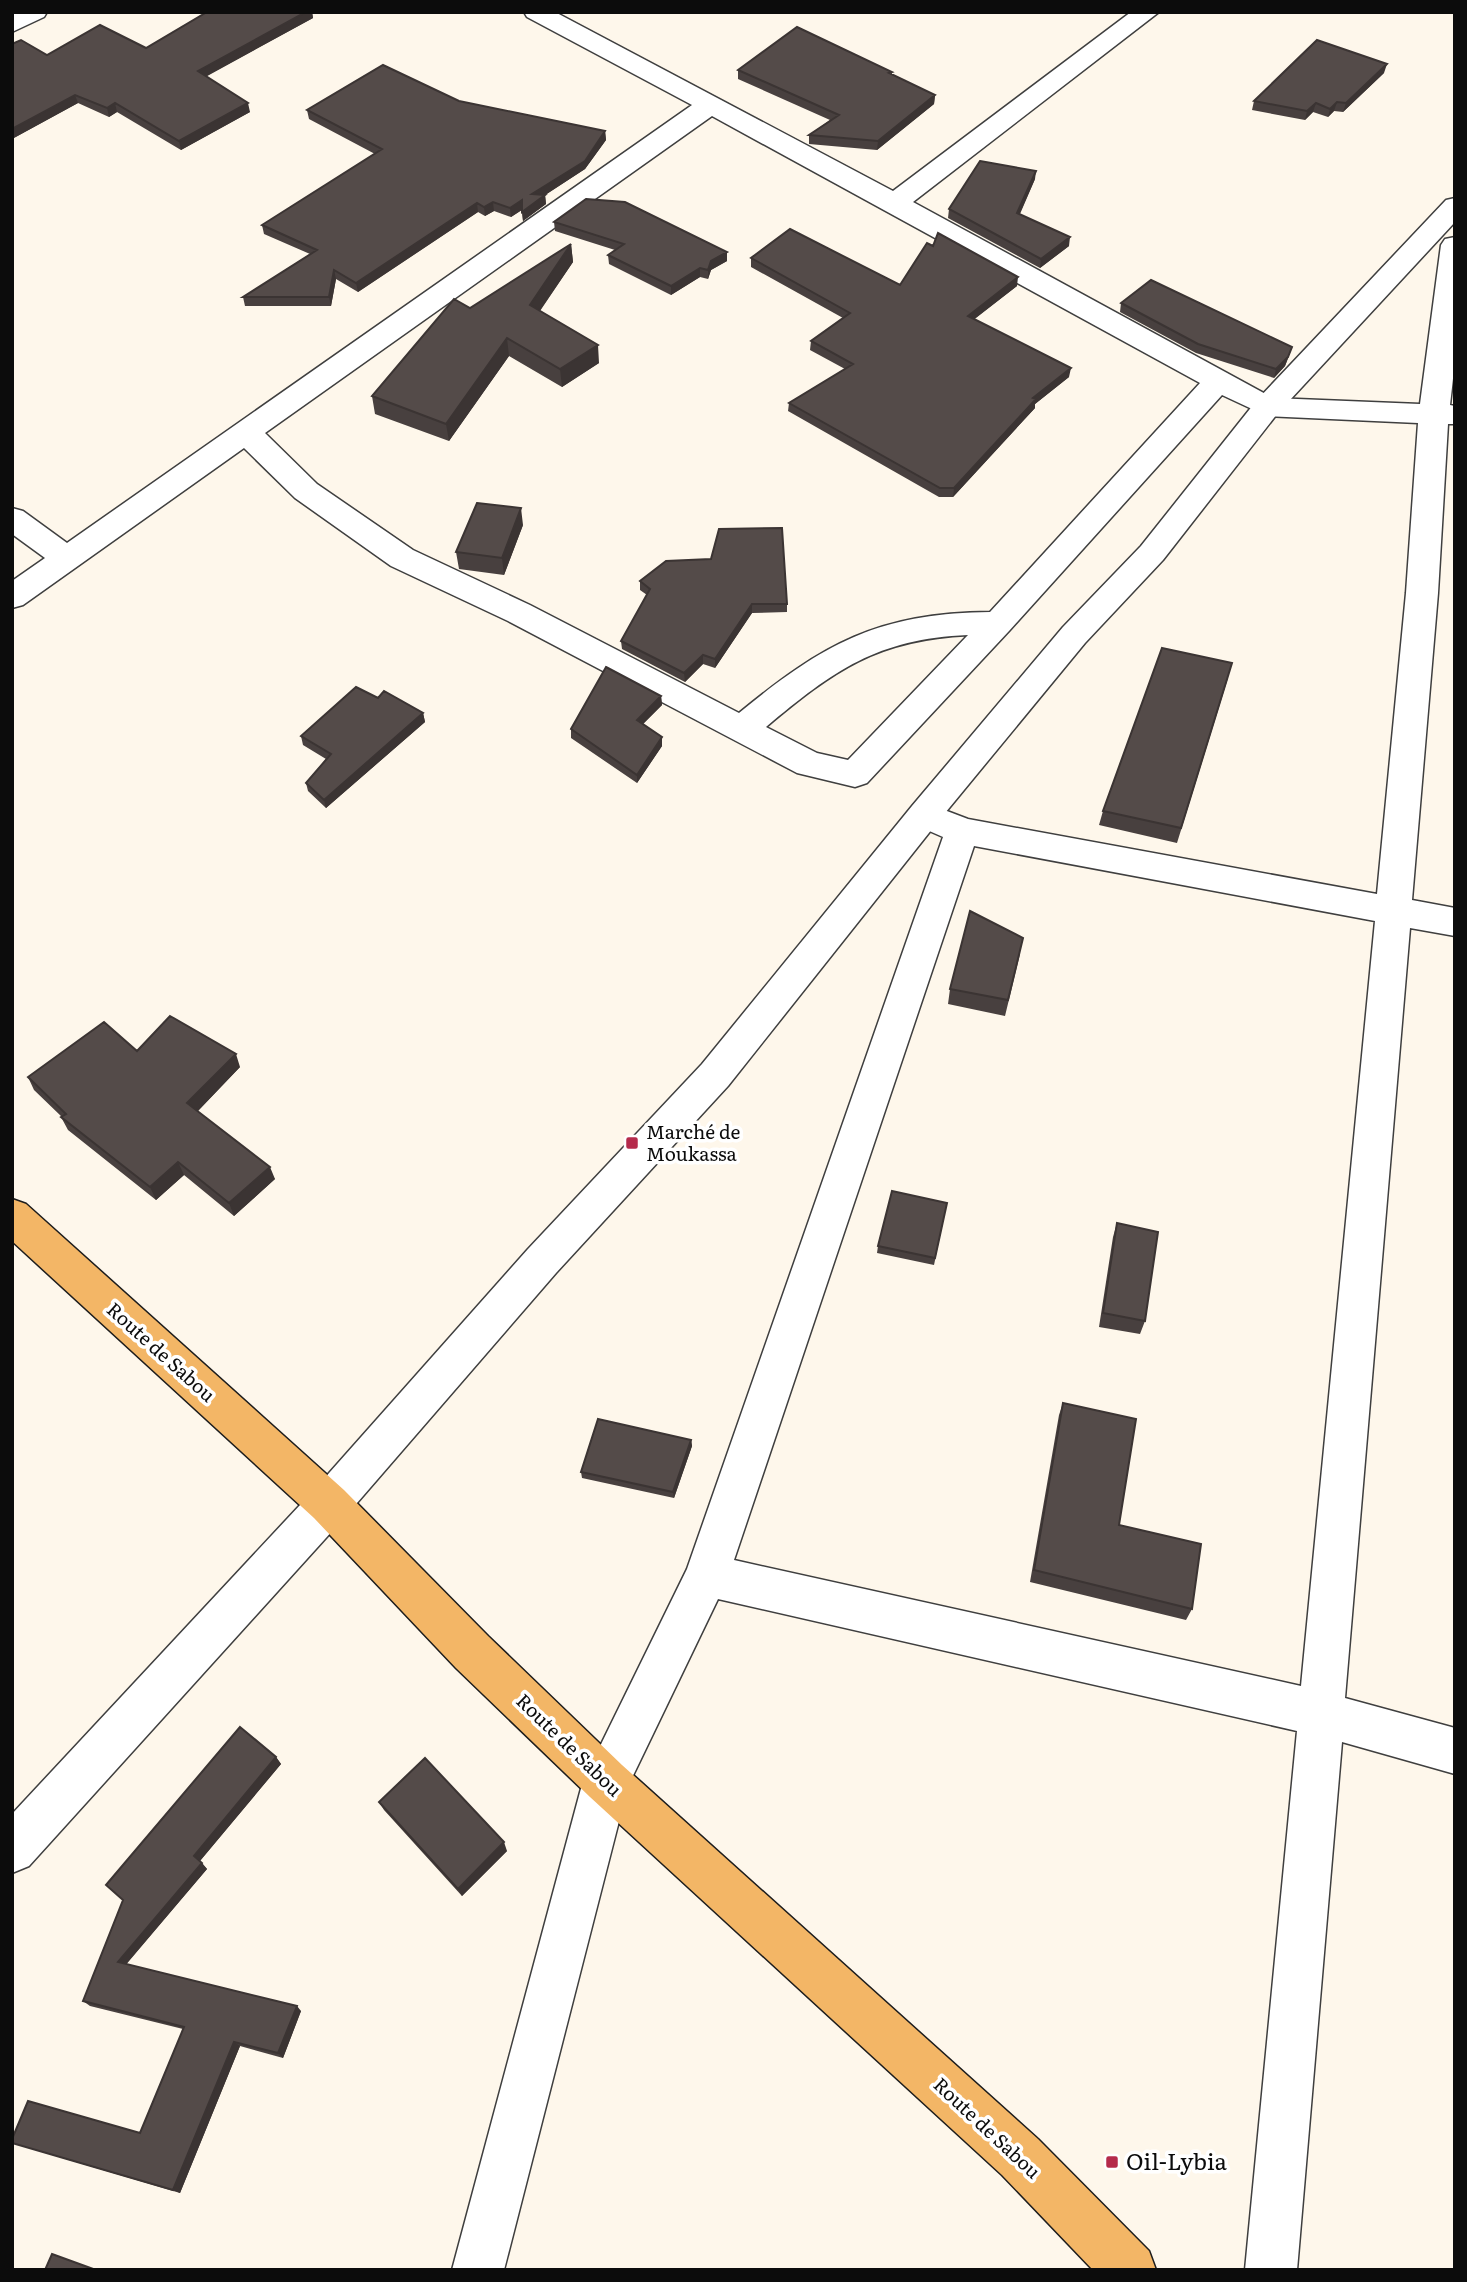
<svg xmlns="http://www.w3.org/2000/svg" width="1467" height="2282" font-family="Literata,serif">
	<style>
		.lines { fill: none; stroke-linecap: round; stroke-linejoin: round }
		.minor-casing { stroke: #3f3f3f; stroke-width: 3 }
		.tertiary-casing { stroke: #3f3f3f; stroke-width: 3 }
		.primary-casing { stroke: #1d1d1d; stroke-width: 3 }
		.minor { fill: #fff; fill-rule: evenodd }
		.tertiary { fill: #fff; fill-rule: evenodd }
		.primary { fill: #f3b666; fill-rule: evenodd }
		.wall { fill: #48403f }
		.shaded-wall { fill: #3b3433 }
		.building { fill: #544b49; stroke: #3b3433; stroke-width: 2 }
		.poi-dot { fill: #b52a4b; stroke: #fff; stroke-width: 2.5 }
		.labels { text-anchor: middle; stroke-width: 7; stroke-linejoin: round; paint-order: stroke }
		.poi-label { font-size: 19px; fill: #0c0c0c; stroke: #fff; text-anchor: start }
		.street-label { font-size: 19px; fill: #0c0c0c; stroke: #fff }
		.near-poi-label { font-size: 23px; fill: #0c0c0c; stroke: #fff; text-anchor: start }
	</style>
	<rect width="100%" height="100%" fill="#fef7eb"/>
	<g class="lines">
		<g class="minor-casing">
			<path id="minor" d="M17,12H47L44,17L12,32V15Z
				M524,12H555L893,191L1131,12H1159L913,202L1273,398L1420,404L1441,245L1445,239L1455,237V361L1450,405L1455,406V424H1448L1438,593L1412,900L1455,908V936L1410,928L1345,1698L1455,1728V1774L1342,1742L1297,2270H1245L1297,1731L718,1599L628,1786L504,2270H452L583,1781L687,1569L943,837L927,830L922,821L927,812L939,808L968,819L1377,894L1406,593L1418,423L1267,416L1222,395L1009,631L867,783L855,787L797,773L508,621L391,566L295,498L244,448L23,605L12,608V581L45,558L12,534V508L23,511L67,543L692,105L527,17ZM712,116L1200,383L990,612C878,613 823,644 739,713L530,605L413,550L317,484L265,433ZM968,635L848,760L817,753L766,727C834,670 877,639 968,635ZM974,846L1375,921L1301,1686L734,1560Z"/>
		</g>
		<g class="tertiary-casing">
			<path id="tertiary" d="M1455,198V222L1277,414L1163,560L1085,643L936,824L728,1086L556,1273L344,1518L29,1866L12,1873V1814L314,1490L528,1249L702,1064L912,806L1063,627L1141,546L1257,400L1446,200Z"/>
		</g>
		<g class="primary-casing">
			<path id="primary" d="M12,1199L26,1204L344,1490L488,1636L622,1765L1038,2139L1149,2251L1156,2270H1093L1002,2175L590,1797L456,1668L314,1518L12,1241Z"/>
		</g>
		<use href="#minor" class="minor"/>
		<use href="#tertiary" class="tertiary"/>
		<use href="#primary" class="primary"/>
	</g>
	<path class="wall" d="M207,12H312L313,18L206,76L250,112L181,150L117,112L109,117L78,103L12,139V44L47,55L146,48Z
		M738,70L892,72V75L935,95L934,104L877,150L809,144V135L830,120L738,79Z
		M1384,73L1343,112L1334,111L1328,117L1313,112L1305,120L1252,110L1254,101Z
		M459,101L605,131L606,140L585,169L545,195L546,204L523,221L522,210L511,217L494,211L485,216L478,212L358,292L336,279L331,306H245L243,297L310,254L264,234L262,225L375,154L309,119L307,110Z
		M1035,179L1020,214L1069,246L1040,268L948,218L949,209Z
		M554,222L727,252V261L711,270L708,279L700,277L671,295L609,264L608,255L615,250L555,231Z
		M571,244L573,262L540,311L599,363L562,387L509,356L449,441L375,414L372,396L470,308Z
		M751,258L900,285L1017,286L974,319L1069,377L1035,404V408L953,497H939L788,411L789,403L845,369L810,350L811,341L843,318L751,267Z
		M1121,303L1289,356L1285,366L1274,378L1196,353L1120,312Z
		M523,525L504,575L459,569L456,552Z
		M640,581L787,604V612L752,613L715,668L703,664L685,682L622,649L621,641L647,595L640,590Z
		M1228,678L1177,843L1099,825L1103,811Z
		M661,696L662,705L643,724L662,737V746L637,783L571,738V729Z
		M378,698L423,713L425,722L326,808L308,791L306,783L326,759L303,745L301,736Z
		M1020,954L1005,1016L948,1004L950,989Z
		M137,1051L240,1067L198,1111L275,1179L234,1216L184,1175L156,1200L68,1130L61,1117H62L34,1090L28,1077Z
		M947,1203L934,1265L877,1253L878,1246Z
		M1117,1223L1145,1321L1140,1334L1099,1327L1113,1237Z
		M1063,1403L1119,1525L1192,1609L1186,1620L1030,1582L1059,1415Z
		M691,1440L692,1446L674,1498L582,1478L581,1472Z
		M276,1757L281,1764L200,1861L207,1869L126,1964L301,2011L283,2058L240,2046L180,2193L12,2143L140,2133L183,2029L90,2006L83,2001Z
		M379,1802L507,1851L462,1896L384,1810Z"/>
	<path class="shaded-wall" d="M306,12H312L313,18L200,80L198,71Z
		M1387,64L1384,73L1343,112L1346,103Z
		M75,95L78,103L12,139V129Z
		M935,95L934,104L877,150L878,141Z
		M1337,102L1334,111L1328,117L1330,109Z
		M115,103L117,112L109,117L107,108Z
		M248,103L250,112L181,150L179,141Z
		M1316,103L1313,112L1305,120L1307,111Z
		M605,131L606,140L585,169L533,203L532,194Z
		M1036,171L1035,179L1016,222L1017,213Z
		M545,195L546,204L523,221L522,212Z
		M522,200L523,209L511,217L510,208Z
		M493,202L494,211L485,216L484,207Z
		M477,203L478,212L358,292L356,283Z
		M1070,237L1069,246L1040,268L1041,259Z
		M571,244L573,262L532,322L530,305Z
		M727,252V261L711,270L708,279V270L711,261Z
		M700,268V277L671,295V286Z
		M334,270L336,279L331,306L329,297Z
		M1018,277L1017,286L967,325L968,316Z
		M507,338L509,356L449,441L446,424Z
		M598,345L599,363L562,387L560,369Z
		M1292,347L1285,366L1274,378L1276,369Z
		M1071,368L1069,377L1035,404V408L953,497L954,488L1033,398Z
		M521,508L523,525L504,575L502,558Z
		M752,604V613L715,668V659Z
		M703,655V664L685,682L684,673Z
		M661,696L662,705L638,729L637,720Z
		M423,713L425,722L326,808L324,800Z
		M662,737V746L637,783V775Z
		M236,1054L240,1067L193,1116L187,1103Z
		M178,1162L184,1175L156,1200L150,1187Z
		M270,1167L275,1179L234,1216L229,1203Z
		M691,1440L692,1446L674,1498L673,1492Z
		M276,1757L281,1764L199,1862L194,1856Z
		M504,1842L507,1851L462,1896L458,1889Z
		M202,1863L207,1869L124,1967L118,1962Z
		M297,2006L301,2011L283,2058L278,2053Z
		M234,2042L240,2046L180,2193L173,2190Z"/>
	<path class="building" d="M207,12H306L198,71L248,103L179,141L115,103L107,108L75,95L12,129V44L21,40L47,55L100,25L146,48Z
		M797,27L892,72L889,73L935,95L878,141L809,135L839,115L738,70Z
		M1317,40L1387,64L1346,103L1337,102L1330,109L1316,103L1307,111L1254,101Z
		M383,65L459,101L605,131L585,161L532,194L545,195L522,212V200L510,208L493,202L484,207L477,203L356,283L334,270L329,297H243L317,250L262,225L382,149L307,110Z
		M980,161L1036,171L1017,213L1070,237L1041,259L949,209Z
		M586,199L625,202L727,252L711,261L708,270L700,268L671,286L608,255L624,244L554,222Z
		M790,229L900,285L927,243L933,246L938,233L1018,277L968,316L1071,368L1033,398L1036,399L954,488H940L789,403L853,364L811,341L850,313L751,258Z
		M571,244L530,305L598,345L560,369L507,338L446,424L372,396L454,299L470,308Z
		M1151,280L1292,347L1288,357L1276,369L1198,344L1121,303Z
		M477,503L521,508L502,558L456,552Z
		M782,528L787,604H752L715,659L703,655L684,673L621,641L650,589L640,581L666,561L711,559L719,529Z
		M1162,648L1232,663L1181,828L1103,811Z
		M606,667L661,696L637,720L662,737L637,775L571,729Z
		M356,687L378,698L384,691L423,713L324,800L306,783L331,754L301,736Z
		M970,911L1023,938L1008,1000L950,989Z
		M170,1016L236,1054L187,1103L270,1167L229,1203L178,1162L150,1187L61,1117L66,1114L28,1077L104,1022L137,1051Z
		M892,1191L947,1203L935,1258L878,1246Z
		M1117,1223L1158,1232L1145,1321L1103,1313Z
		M1063,1403L1136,1419L1119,1525L1201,1544L1192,1609L1034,1570Z
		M598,1419L691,1440L673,1492L581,1472Z
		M240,1727L276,1757L194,1856L202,1863L118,1962L297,2006L278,2053L234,2042L173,2190L12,2143V2139L28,2101L140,2133L184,2027L83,2001L123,1900L106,1885Z
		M425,1758L504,1842L458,1889L379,1802Z
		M52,2254L96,2270H45Z"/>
	<g class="poi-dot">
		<rect x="625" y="1136" width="14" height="14" rx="3.5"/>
		<rect x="1105" y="2155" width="14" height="14" rx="3.5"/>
	</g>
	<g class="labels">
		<g class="poi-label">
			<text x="646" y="1139">Marché de<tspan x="646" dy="22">Moukassa</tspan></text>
		</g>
		<g class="street-label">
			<text transform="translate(161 1352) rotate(42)" y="7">Route de Sabou</text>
			<text transform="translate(569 1745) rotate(44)" y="7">Route de Sabou</text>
			<text transform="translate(987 2128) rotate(43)" y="7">Route de Sabou</text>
		</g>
		<g class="near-poi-label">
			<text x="1126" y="2170">Oil-Lybia</text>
		</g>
	</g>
	<rect width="1467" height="2282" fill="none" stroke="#0c0c0c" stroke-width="28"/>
</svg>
